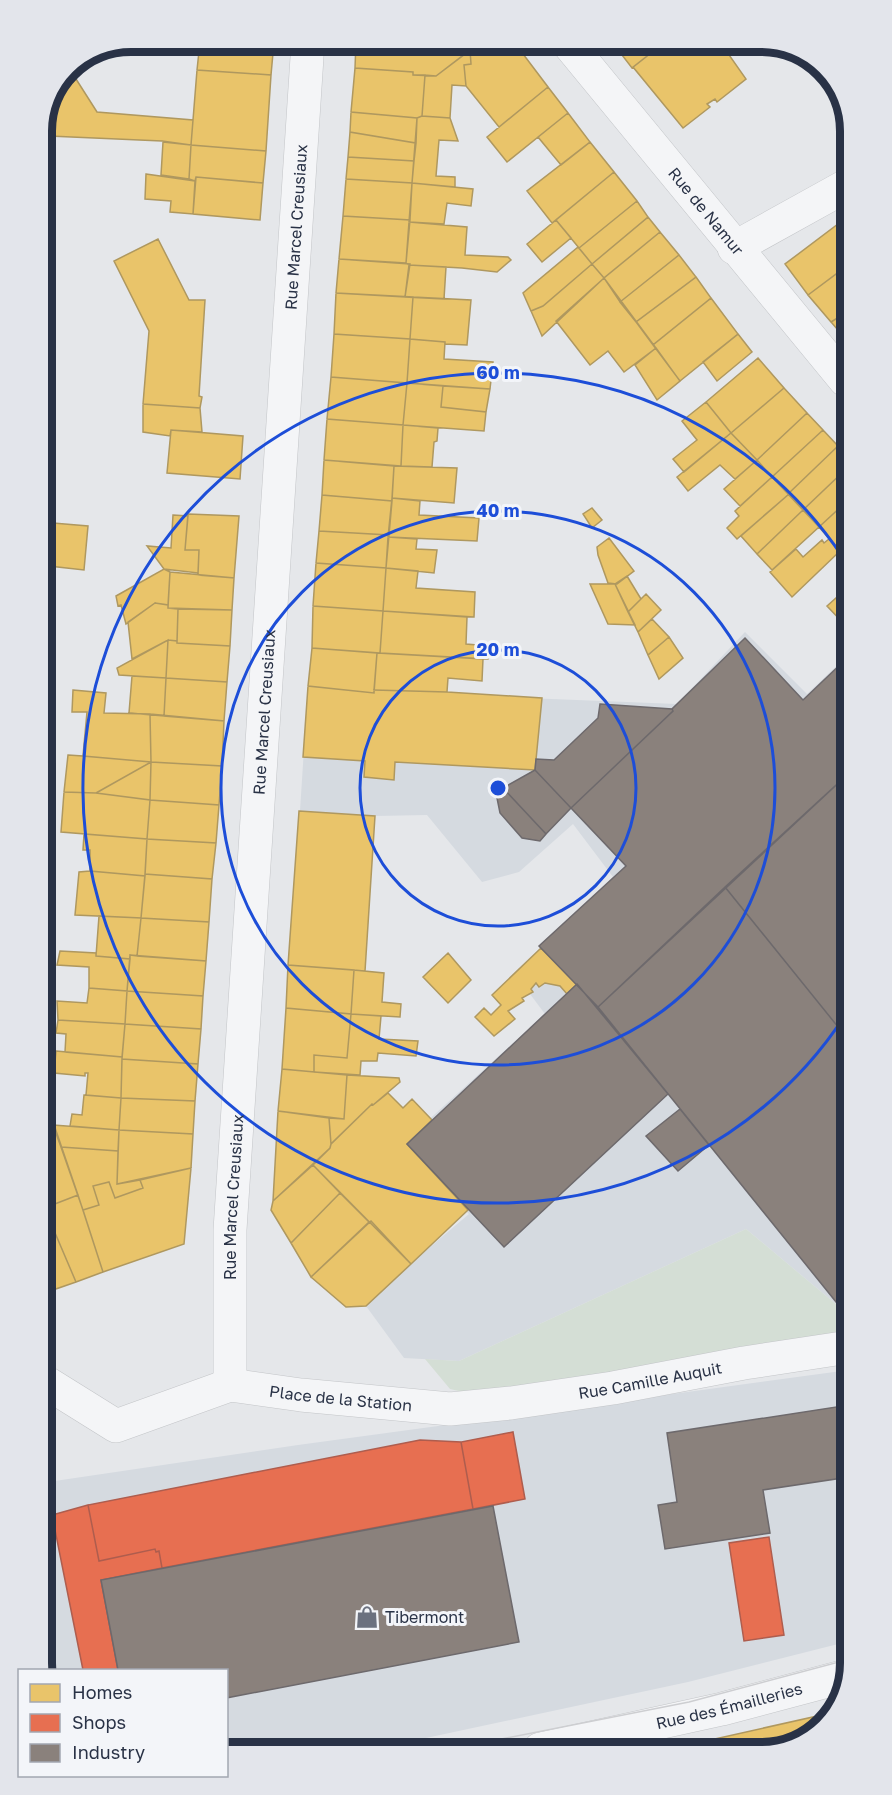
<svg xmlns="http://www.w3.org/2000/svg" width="892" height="1795" font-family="'Golos Text',sans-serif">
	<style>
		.built { fill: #d5dae0 }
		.green { fill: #d4ded5 }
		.homes { fill: #e9c46a; stroke: #af985f; stroke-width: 1.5 }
		.shops { fill: #e76f51; stroke: #ae5d4e; stroke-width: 1.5 }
		.industry { fill: #8a817c; stroke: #6d696c; stroke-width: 1.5 }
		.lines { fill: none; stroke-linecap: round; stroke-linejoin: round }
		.street-casing { stroke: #c3c5c8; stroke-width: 34 }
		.street { stroke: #f4f5f7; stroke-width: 33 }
		.tram { stroke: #cdced1; stroke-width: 1.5 }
		.ring { fill: none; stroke: #1d4ed8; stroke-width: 3 }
		.labels { text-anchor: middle; stroke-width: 6; stroke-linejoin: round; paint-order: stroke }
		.street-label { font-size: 16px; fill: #293246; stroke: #f3f5f9 }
		.poi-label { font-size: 16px; fill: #293246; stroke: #f3f5f9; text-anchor: start }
		.rim { fill: none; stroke: #293246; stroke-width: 8 }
		.centre { fill: #1d4ed8; stroke: #f3f5f9; stroke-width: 3 }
		.ring-label { font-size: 18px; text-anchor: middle; font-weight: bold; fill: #1d4ed8; stroke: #f3f5f9; stroke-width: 6; stroke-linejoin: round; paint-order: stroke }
	</style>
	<rect width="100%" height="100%" fill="#e5e7ea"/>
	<path class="built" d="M745,632L807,694L846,657L849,1315L746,1229L459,1361L404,1358L366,1306L410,1264L469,1214L402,1149L413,1134L545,1014L515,974L613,877L573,824L519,872L482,882L427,815L375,816L300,811L308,686L374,692L677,704Z
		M849,1370L850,1641L688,1682L370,1750L227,1752L226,1670H49L48,1482L298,1445Z"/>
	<path class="green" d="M746,1229L849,1315V1346L511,1403L450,1389L425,1359L459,1361Z"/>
	<path class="homes" d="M145,42H200L199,53L145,50Z
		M200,42H274L271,75L197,70Z
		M356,42H390V47L419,48L430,42H481L436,76L413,75V72L355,68Z
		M390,42H430L419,48L390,47Z
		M481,42H514L548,87L499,127L466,86L464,65L471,64L470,50Z
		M612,42H665L632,68Z
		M665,42H720L746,79L717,102L715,99L707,104L710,107L683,128L633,67Z
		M470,50L471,64L464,65L466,86L452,85L450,118L422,116L425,75L436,76Z
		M69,68L97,112L193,120L191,145L162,141L49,136L42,125Z
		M355,68L413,72V75H425L422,116L417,118L351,112Z
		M197,70L271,75L266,151L191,145Z
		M548,87L568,113L507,162L487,137Z
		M351,112L417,118L416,143L350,132Z
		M568,113L590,142L561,165L538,137Z
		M422,116L450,118L458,141L439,140L436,176L455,177V187L412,183L417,118Z
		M350,132L416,143L414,161L348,157Z
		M163,142L191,145L189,179L161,175Z
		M590,142L614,172L552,223L527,191Z
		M191,145L266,151L263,183L196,177L195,181L189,179Z
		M348,157L414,161L412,183L346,179Z
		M614,172L637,201L579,248L556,220Z
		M146,174L195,181L193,214L170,212L171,201L145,199Z
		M196,177L263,183L260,220L193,214Z
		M346,179L412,183L410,220L343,216Z
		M412,183L473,189L471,206L447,203L444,224L409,222Z
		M637,201L648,217L592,264L579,248Z
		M343,216L410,220L406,263L339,259Z
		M648,217L660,232L604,278L592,264Z
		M556,220L571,238L542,262L527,244Z
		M842,221L844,223V268L808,295L785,264Z
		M409,222L467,227L465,255L508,257L511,260L497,272L462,268L409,265L406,263Z
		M660,232L679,255L620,302L604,278Z
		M158,239L189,300H205L199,396L202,397L200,408L143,404L149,331L114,261Z
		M578,247L592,264L543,306L531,311L523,293Z
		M679,255L696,277L636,322L620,302Z
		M339,259L410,264L405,297L336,293Z
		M592,264L604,278L542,336L531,311L543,306Z
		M409,265L446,267L444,299L405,297Z
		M844,268V314L831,322L808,295Z
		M696,277L711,298L653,345L636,322Z
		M604,278L656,348L624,372L608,351L590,365L556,321Z
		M336,293L413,297L410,339L334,334Z
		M413,297L471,300L467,345L445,344V342L410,339Z
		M711,298L738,334L680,381L653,345Z
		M844,314V337L831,322Z
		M334,334L410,339L407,383L331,377Z
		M738,334L752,352L717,381L703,362Z
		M410,339L445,342L444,359L493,362L490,389L407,383Z
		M656,348L680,381L657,400L635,365Z
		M758,358L784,388L731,433L706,402Z
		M331,377L407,383L403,425L327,419Z
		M407,383L443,386L441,407L486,412L484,431L403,425Z
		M443,386L490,389L486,412L441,407Z
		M784,388L807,413L757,460L731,433Z
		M706,402L731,433L684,472L673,459L697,440L682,421Z
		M143,404L200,408L202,432L171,430L170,436L143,432Z
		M807,413L823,430L772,477L757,460Z
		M327,419L403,425L401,466L324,460Z
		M403,425L438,428L437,441L434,442L432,467L401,466Z
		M171,430L243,436L240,479L167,473Z
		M823,430L838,446L788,494L772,477Z
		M731,433L757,460L735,479L720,465L688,491L677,477Z
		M838,446L845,454V470L803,510L788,494Z
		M324,460L394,466L392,501L322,495Z
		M757,460L772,477L740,506L724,489Z
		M394,466L457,468L454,503L392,498Z
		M845,470V503L819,527L803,510Z
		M772,477L789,494L737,539L727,528L739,516L735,511Z
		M789,494L803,510L757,554L741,536Z
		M322,495L392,501L389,535L319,531Z
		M392,498L420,501L419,515L479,518L477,541L388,537Z
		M845,503V547L840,551L819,527Z
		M592,508L602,520L592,528L583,514Z
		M803,510L819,527L772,570L757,554Z
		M188,514L239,516L234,578L198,575L199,550H185Z
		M173,515L188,516L185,550H199L198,573L164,569L147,546L171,548Z
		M53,523L88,526L84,570L49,566Z
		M319,531L389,535L386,568L316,563Z
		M388,537L417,539L416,549L437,550L434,573L386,568Z
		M609,538L634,571L617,584L608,583L598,555L597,547Z
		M829,539L840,551L792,597L770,572L796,549L803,557L822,540L824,543Z
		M316,563L386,568L383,611L313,606Z
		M386,568L418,571L416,588L475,592L474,617L383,611Z
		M164,569L170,572L168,605L155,603L126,624L121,605L118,606L116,596Z
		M170,572L234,578L232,610L168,608Z
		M627,576L641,599L628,612L615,584Z
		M590,584H615L635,625L608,624Z
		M845,590L846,626L827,606Z
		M646,594L661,610L638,632L628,612Z
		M155,603L168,605V608L178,609L177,641L168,640L132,659L128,622Z
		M313,606L383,611L380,653L312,648Z
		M178,609L232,610L230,646L177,643Z
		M383,611L467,617L466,644L489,646L488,659L380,653Z
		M652,619L669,637L648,655L638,632Z
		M669,637L683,658L659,679L648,655Z
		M168,640L177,641V643L230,646L227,682L166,678Z
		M168,640L166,678L119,675L117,668Z
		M312,648L377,653L374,693L308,686Z
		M377,653L483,659L482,681L448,678L447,692L374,690Z
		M132,676L166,678L164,716L129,713Z
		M166,678L227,682L224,721L164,716Z
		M308,686L374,693V690L447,692L542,698L535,770L395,762L394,780L364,777L365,761L303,757Z
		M73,690L106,693L104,713L150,714L151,762L83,756L87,712H72Z
		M150,714L224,721L222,766L151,762Z
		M68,755L83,756L151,762L96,793L64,792Z
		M151,762L222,766L219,805L150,800Z
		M151,762L150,800L96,793Z
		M64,792L96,793L150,800L147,839L61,832Z
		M150,800L219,805L216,843L147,839Z
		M299,811L375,816L365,971L288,965Z
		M84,834L147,839L145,876L90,871V850H83Z
		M147,839L216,843L212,879L145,874Z
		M90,871L145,876L141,918L75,915L79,872Z
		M145,874L212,879L209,922L141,918Z
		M99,916L141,918L137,956L130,955V959L96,956Z
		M141,918L209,922L206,961L137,956Z
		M541,948L577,984L567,994L560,986L545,983L539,987L536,983L531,989L533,992L522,998L524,1001L508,1011L515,1019L494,1036L475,1017L484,1008L491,1015L501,1005L492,995Z
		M60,951L96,953V956L130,959L127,991L89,988V967L57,965Z
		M448,953L471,980L448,1003L423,977Z
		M130,955L206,961L203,996L127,991Z
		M288,965L354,970L351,1014L286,1008Z
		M354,970L384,973L382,1002L401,1004L400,1017L351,1014Z
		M89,988L127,991L125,1024L58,1020L57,1001L87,1003Z
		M127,991L203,996L201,1029L125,1024Z
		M286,1008L351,1014L347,1058L314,1055V1072L282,1069Z
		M351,1014L381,1016L379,1039L418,1041L416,1056L378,1053L377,1061H361L360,1075L314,1072V1055L347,1058Z
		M58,1020L125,1024L122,1057L65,1052L66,1034L56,1033Z
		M125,1024L201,1029L198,1064L122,1059Z
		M56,1051L122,1057L121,1098L86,1095L88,1073H85V1076L54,1073Z
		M122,1059L198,1064L195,1101L121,1098Z
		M282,1069L347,1075L344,1119L278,1111Z
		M347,1075L399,1078L400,1082L373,1105L372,1104L331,1144L329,1118L344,1119Z
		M388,1093L403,1108L412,1099L432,1120L407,1144L468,1210L411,1264L313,1165L330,1148L331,1144L338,1137L372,1104L373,1105Z
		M84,1095L121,1098L119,1130L70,1126L72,1114L82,1115Z
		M121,1098L195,1101L193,1134L119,1130Z
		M278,1111L329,1118L331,1144L330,1148L273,1201Z
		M46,1113H50L78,1195L47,1207Z
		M53,1125L119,1130L118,1151L61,1147Z
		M119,1130L193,1134L191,1168L117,1184Z
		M61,1147L118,1151L117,1184L140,1180L143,1188L115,1198L109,1182L93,1186L99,1205L83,1210Z
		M313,1165L340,1193L291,1243L271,1210L273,1201Z
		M191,1168L184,1244L103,1272L83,1210L99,1205L93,1186L109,1182L115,1198L143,1188L140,1180Z
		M340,1193L369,1222L311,1277L291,1243Z
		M78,1195L103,1272L76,1282L47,1214V1207Z
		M47,1214L76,1282L50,1291L47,1286Z
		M371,1221L411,1264L366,1306L346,1307L311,1277Z
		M835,1712L795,1746L679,1747Z"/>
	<path class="shops" d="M513,1432L525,1499L473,1509L461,1442Z
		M420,1440L461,1442L473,1509L162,1568L159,1551L156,1552L155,1549L99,1561L88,1505Z
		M88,1505L99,1561L155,1549L156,1552L159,1551L162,1568L101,1580L118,1670H83L52,1515Z
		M769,1537L784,1635L744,1641L729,1543Z"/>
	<path class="industry" d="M745,638L803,700L846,659V776L598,1007L539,946L626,866L571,808L673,711L672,709Z
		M600,704L672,709L673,711L571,808L535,770L536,759L554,760L598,718Z
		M535,770L571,808L546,834L503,788Z
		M846,776L847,1038L725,887Z
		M503,788L546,834L540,841L522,838L500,813L496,793Z
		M725,887L847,1038L849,1318L598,1007Z
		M577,984L668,1094L504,1247L407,1144Z
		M680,1109L709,1145L678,1171L646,1136Z
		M849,1405V1477L763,1490L770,1533L665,1549L658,1505L677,1502L667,1433Z
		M493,1506L519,1642L226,1698V1670H118L101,1580Z"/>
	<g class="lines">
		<g class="street-casing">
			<g id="street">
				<path id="s1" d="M567,42L845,380"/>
				<path d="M734,248L844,187"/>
				<path id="s2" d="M47,1383L116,1426L230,1385L301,1395L450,1409L511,1403L613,1388L744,1363L849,1347"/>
				<path id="s3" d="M230,1385V1230L308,42"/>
				<path id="s4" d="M540,1749L722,1709L846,1676"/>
			</g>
		</g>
		<use href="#street" class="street"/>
		<path class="tram" d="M446,1750L689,1702L850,1659"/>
	</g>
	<g class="ring">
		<circle cx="498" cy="788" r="138"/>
		<circle cx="498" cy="788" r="277"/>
		<path d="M846 1014A415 415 0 1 1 844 559"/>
	</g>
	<defs>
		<g id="shop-bare" transform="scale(1.8)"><path d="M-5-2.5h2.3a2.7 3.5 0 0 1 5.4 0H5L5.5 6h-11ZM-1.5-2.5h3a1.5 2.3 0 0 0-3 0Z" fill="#6b717f" stroke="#f3f5f9" stroke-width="2.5" paint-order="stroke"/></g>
	</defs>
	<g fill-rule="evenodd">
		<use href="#shop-bare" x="367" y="1617"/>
	</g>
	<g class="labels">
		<g class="street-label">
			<text dy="6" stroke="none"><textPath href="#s1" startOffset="219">Rue de Namur</textPath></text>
			<text dy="6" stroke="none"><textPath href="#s3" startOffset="1160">Rue Marcel Creusiaux</textPath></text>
			<text dy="6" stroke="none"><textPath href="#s3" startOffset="674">Rue Marcel Creusiaux</textPath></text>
			<text dy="6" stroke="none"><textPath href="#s3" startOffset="188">Rue Marcel Creusiaux</textPath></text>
			<text dy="6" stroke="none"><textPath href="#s2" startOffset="626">Rue Camille Auquit</textPath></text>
			<text dy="6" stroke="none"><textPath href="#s2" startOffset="314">Place de la Station</textPath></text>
			<text dy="6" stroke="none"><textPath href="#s4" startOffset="194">Rue des Émailleries</textPath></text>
		</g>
		<g class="poi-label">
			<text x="385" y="1623">Tibermont</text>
		</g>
	</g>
	<path d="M0 0H892V1795H0ZM131 52H761A79 79 0 0 1 840 131V1663A79 79 0 0 1 761 1742H131A79 79 0 0 1 52 1663V131A79 79 0 0 1 131 52Z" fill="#e3e5eb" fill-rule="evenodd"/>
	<path class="rim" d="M131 52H761A79 79 0 0 1 840 131V1663A79 79 0 0 1 761 1742H131A79 79 0 0 1 52 1663V131A79 79 0 0 1 131 52Z"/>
	<circle cx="498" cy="788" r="9" class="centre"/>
	<g class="ring-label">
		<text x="498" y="379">60 m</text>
		<text x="498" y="517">40 m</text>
		<text x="498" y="656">20 m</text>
	</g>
	<rect x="18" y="1669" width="210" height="108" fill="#f3f5f9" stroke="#a2a7b1" stroke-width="1.5"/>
	<rect x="30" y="1684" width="30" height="18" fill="#e9c46a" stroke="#a2a7b1" stroke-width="1.5"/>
	<text x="72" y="1699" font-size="18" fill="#293246">Homes</text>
	<rect x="30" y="1714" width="30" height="18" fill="#e76f51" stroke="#a2a7b1" stroke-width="1.5"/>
	<text x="72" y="1729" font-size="18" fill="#293246">Shops</text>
	<rect x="30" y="1744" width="30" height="18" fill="#8a817c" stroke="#a2a7b1" stroke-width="1.5"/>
	<text x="72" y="1759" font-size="18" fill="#293246">Industry</text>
</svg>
